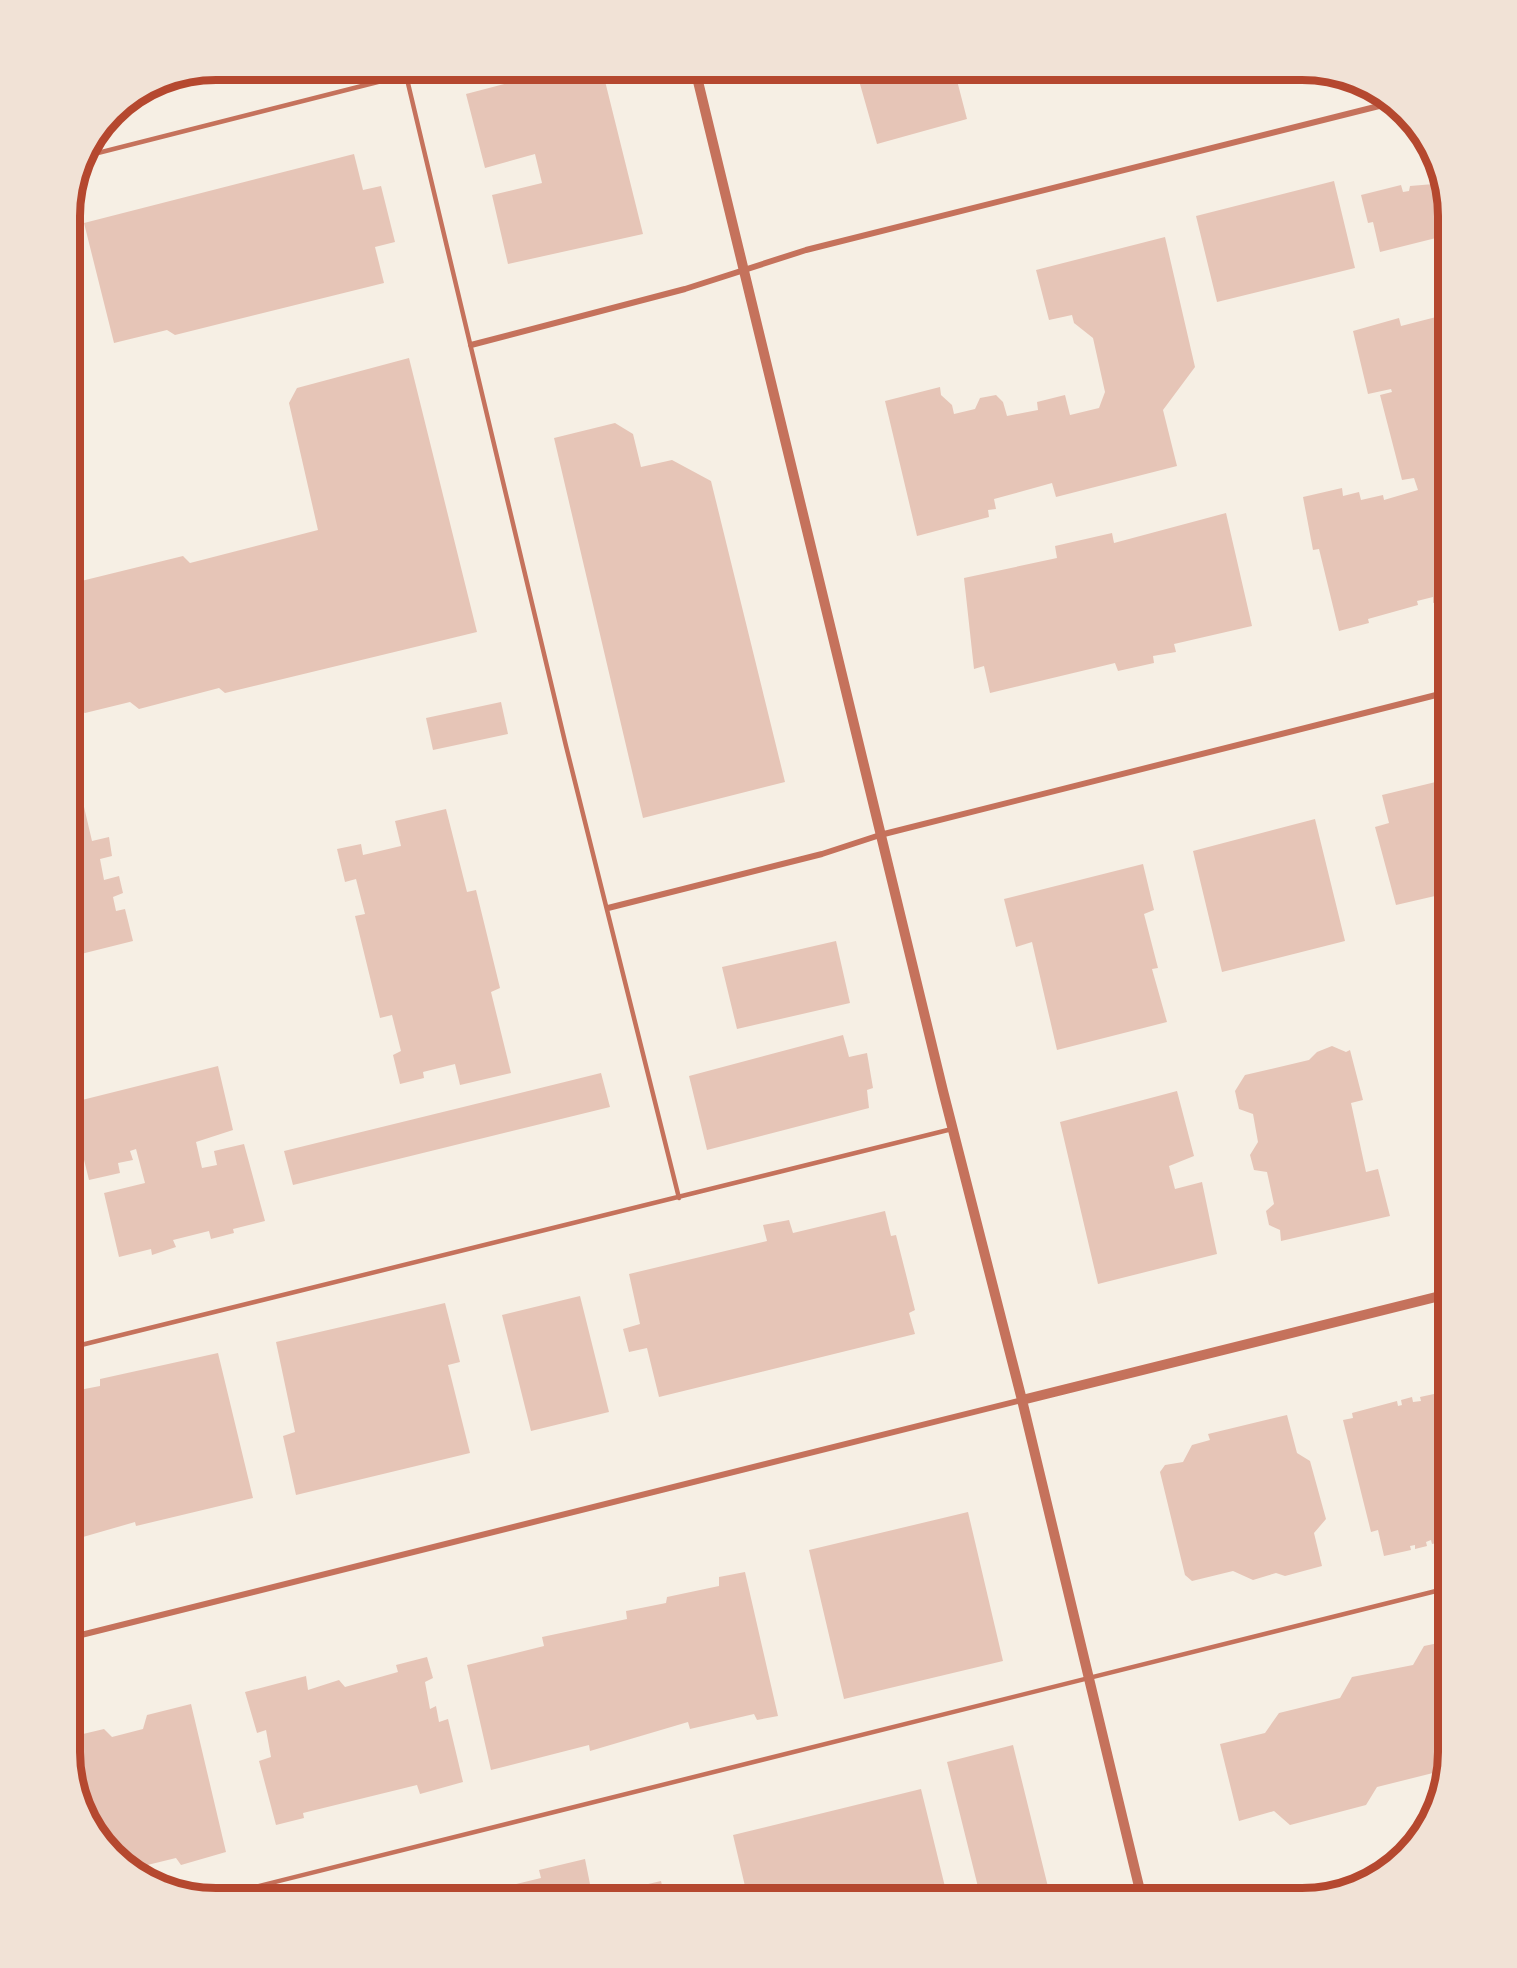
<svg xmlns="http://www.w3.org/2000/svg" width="1517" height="1968" font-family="'Noto Sans',sans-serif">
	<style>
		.building { fill: #e6c5b7 }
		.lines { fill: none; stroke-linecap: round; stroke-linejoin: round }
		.service { stroke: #c5725c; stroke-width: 4.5 }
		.minor { stroke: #c5725c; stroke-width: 6 }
		.tertiary { stroke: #c5725c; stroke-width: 10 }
		.rim { fill: none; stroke: #b5482f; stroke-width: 8 }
	</style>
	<rect width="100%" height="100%" fill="#f6efe4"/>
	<path class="building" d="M562,69H602L643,234L508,264L492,195L542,183L535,154L485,168L466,94Z
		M887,69H954L967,119L877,144L858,77Z
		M1031,69H1053V70L1032,75Z
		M354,154L363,190L381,186L395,242L375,247L384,283L175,335L167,330L114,343L84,223Z
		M1436,177L1448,215V235L1380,252L1373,222L1368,223L1361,195L1401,185L1403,192L1409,191L1410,186L1434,184Z
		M1334,181L1355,268L1217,302L1196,216Z
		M1165,237L1195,367L1163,410L1177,466L1056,497L1052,483L994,499L996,509L988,510L989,517L917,536L885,401L940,387L941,395L952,405L954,414L975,409L980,398L996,395L1003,402L1007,416L1038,410L1037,402L1065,395L1070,415L1099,408L1105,392L1093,338L1074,323L1072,315L1049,320L1036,270Z
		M1448,299V599L1433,603V597L1417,601L1418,605L1368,619L1369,623L1339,631L1319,549L1313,550L1303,497L1342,488L1343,496L1359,492L1361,500L1383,495L1384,500L1418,490L1414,478L1402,480L1380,395L1392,392L1391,389L1368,394L1353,331L1399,318L1401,326L1444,315L1440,301Z
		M409,358L477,632L225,693L219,688L139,709L130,702L85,713L78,710L69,712V584L183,556L190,563L318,530L289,403L297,388Z
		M615,423L633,434L641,467L672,460L711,481L785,782L643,818L554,438Z
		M1226,513L1252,626L1174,644L1176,652L1153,656L1154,663L1118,671L1115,663L990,693L984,666L974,669L964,578L1057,558L1055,546L1112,533L1114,543Z
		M501,702L508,734L433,750L426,718Z
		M1448,779V893L1396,905L1375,827L1389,823L1382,795Z
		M81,794L92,841L109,837L112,856L100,859L104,880L119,876L123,893L113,897L116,911L125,909L133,941L69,957V798Z
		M446,809L467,892L476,890L500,988L491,992L511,1073L460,1085L455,1064L423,1072L424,1078L400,1084L393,1055L401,1051L392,1015L380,1018L355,916L365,914L356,879L345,882L337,849L361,844L363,855L401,846L395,821Z
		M1315,819L1345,941L1222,972L1193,851Z
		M1143,864L1154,910L1144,914L1158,968L1152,969L1167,1022L1057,1050L1032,942L1016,947L1004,899Z
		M836,941L850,1003L737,1029L722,967Z
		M843,1035L849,1057L867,1053L873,1088L867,1090L869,1108L707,1150L689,1076Z
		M1332,1046L1346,1052L1350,1050L1363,1100L1351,1103L1366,1172L1378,1169L1390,1216L1281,1241L1280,1230L1269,1225L1266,1211L1274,1204L1267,1172L1254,1170L1250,1155L1258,1142L1253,1114L1239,1109L1235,1091L1245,1075L1309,1060L1317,1052Z
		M218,1066L233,1130L196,1142L202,1168L217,1165L214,1151L244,1144L265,1221L233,1229L234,1233L211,1239L209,1231L173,1240L176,1247L152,1255L151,1249L119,1257L104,1193L145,1183L136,1149L130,1151L133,1160L118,1163L120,1173L89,1180L70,1103Z
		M601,1073L610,1107L293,1185L284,1151Z
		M1448,1085V1111L1447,1112L1441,1087Z
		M1177,1091L1194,1156L1169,1166L1175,1189L1202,1182L1217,1254L1098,1284L1060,1122Z
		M885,1211L891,1236L896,1235L915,1310L909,1313L915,1334L659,1397L647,1348L629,1352L623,1329L640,1324L629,1274L767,1241L763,1225L789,1220L793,1233Z
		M580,1296L609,1412L531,1431L502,1315Z
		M445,1303L460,1362L448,1365L470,1453L296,1495L283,1436L295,1432L276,1342Z
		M218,1353L253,1498L136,1526L135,1522L69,1541V1392L100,1386V1379Z
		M1448,1391V1541L1432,1544L1431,1540L1426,1542L1427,1546L1415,1549V1545L1410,1546L1411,1550L1384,1556L1378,1530L1371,1532L1343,1420L1353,1418L1352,1413L1397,1401L1398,1406L1402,1405L1401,1400L1412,1397L1413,1402L1421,1401L1420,1397Z
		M1287,1415L1297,1453L1310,1461L1326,1519L1314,1533L1322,1566L1285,1576L1276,1573L1253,1580L1233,1571L1192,1581L1185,1575L1160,1472L1165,1465L1183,1462L1192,1445L1210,1440L1208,1434Z
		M968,1512L1003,1661L844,1699L809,1550Z
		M745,1572L778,1716L757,1720L754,1714L690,1729L688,1722L590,1751L589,1745L491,1770L467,1665L544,1646L542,1637L627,1619L626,1611L666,1603L667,1597L719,1586V1577Z
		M1448,1641V1753L1437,1772L1377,1787L1366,1805L1290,1825L1274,1811L1239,1821L1220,1744L1265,1733L1279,1713L1340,1698L1352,1677L1413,1665L1424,1646Z
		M427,1657L433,1678L425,1682L430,1709L436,1706L439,1722L448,1719L463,1782L420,1794L417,1785L303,1813L304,1818L276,1825L259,1761L271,1757L266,1730L257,1733L245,1692L306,1676L308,1690L339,1680L345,1687L398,1672L396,1665Z
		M191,1704L226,1852L181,1865L176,1858L131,1869L93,1834L69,1753L77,1752L83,1734L104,1729L112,1737L143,1729L147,1715Z
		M1013,1745L1051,1899H981L947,1762Z
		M921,1789L948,1899H748L733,1835Z
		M585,1859L593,1899H430L459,1891L462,1897L541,1878L539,1870Z
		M661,1881L665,1898L646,1899L644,1885Z
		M641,1889L642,1892L637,1894L639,1899H616L615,1896Z
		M729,1890L731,1899H697V1898Z"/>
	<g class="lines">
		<path class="service" d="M406,75L566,746L679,1198
			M82,157L429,69
			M69,1348L952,1129
			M211,1898L1448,1588"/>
		<path class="minor" d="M471,345L685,289L806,250L1391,103
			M608,908L822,854L880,835L1448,692
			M69,1638L1022,1400"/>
		<path class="tertiary" d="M695,69L943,1091L1022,1400L1142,1899
			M1022,1400L1448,1294"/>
	</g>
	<path d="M0 0H1517V1968H0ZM216 80H1302A136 136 0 0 1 1438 216V1752A136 136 0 0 1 1302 1888H216A136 136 0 0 1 80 1752V216A136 136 0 0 1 216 80Z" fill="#f1e2d6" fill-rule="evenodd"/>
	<path class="rim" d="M216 80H1302A136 136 0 0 1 1438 216V1752A136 136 0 0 1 1302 1888H216A136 136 0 0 1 80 1752V216A136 136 0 0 1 216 80Z"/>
</svg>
